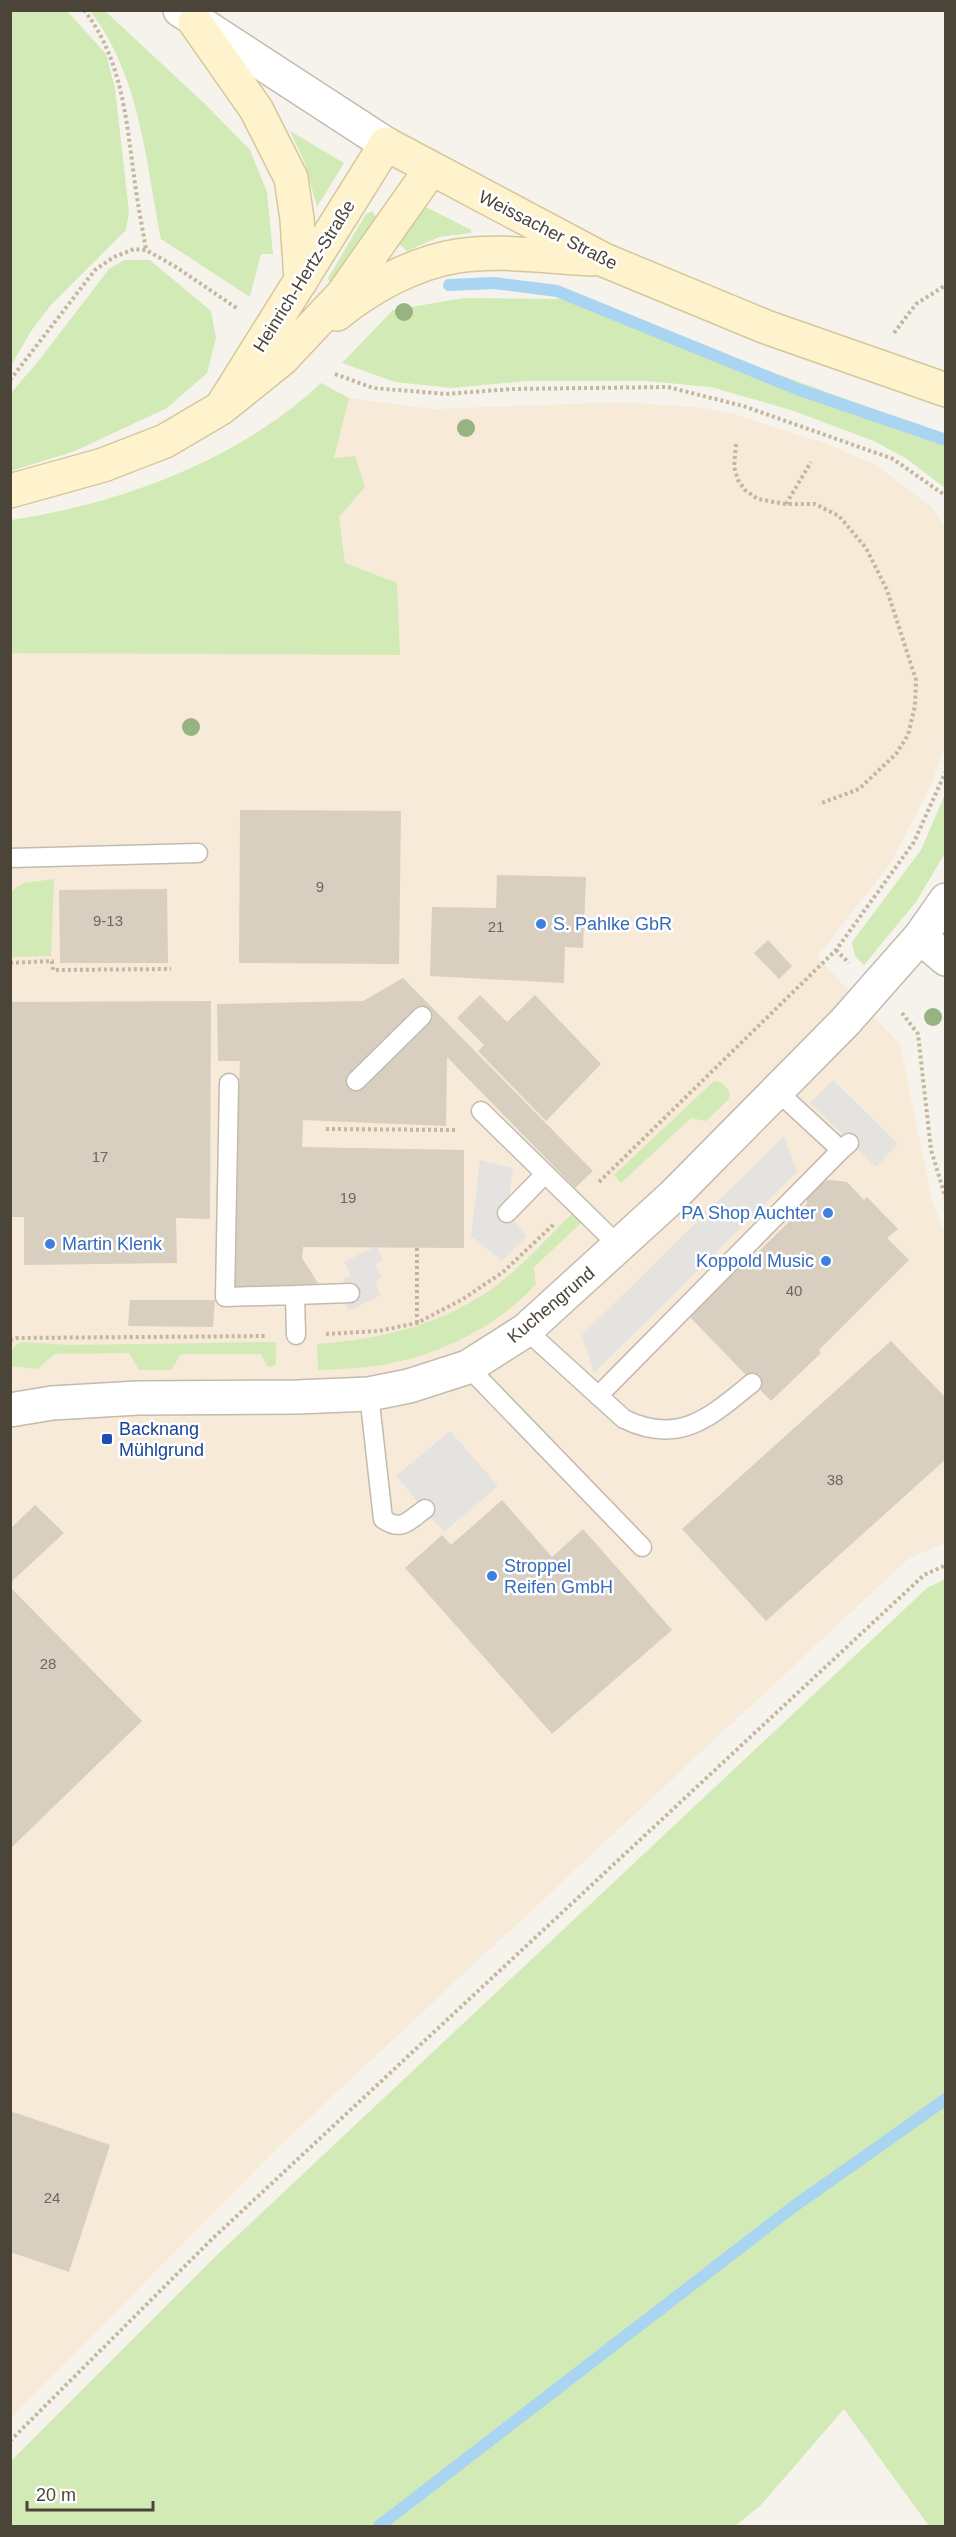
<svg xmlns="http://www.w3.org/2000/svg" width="956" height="2537" font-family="Helvetica,sans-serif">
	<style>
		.commercial { fill: #f7ead8 }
		.green { fill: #d2eab5 }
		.parking { fill: #e5e3e0 }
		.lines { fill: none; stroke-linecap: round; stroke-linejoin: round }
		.stream { stroke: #a9d4f2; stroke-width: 12 }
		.building { fill: #d8cfc1 }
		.service-casing { stroke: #c2bbae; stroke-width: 21 }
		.minor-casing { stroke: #c2bbae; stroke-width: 36 }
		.tertiary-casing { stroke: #c2bbae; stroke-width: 36 }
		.secondary-casing { stroke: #d6c79b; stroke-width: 36 }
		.path { stroke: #c4b79f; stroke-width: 4; stroke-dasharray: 3 3; stroke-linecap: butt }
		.service { stroke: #fff; stroke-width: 18 }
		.minor { stroke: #fff; stroke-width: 33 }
		.tertiary { stroke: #fff; stroke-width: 33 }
		.secondary { stroke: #fff3cd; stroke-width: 33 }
		.tree { fill: #97b381 }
		.shop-dot { fill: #3f7fe0; stroke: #fff; stroke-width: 2 }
		.transit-dot { fill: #1a4fb4; stroke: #fff; stroke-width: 2 }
		.labels { text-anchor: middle; stroke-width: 5; stroke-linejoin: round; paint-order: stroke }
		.number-label { font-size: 15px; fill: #6e675b }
		.street-label { font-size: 18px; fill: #4b4439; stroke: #fff }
		.shop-label { font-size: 18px; fill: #366cbe; stroke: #fff; text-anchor: start }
		.transit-label { font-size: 18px; fill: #164399; stroke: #fff; text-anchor: start }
	</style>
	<rect width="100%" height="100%" fill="#f6f3ec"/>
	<path class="commercial" d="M349,398L432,409L623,402L705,408L736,415L827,444L876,465L933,508L945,528L946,741L944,748L931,785L890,864L817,957L900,1044L932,1200L945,1235V1543L908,1559L277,2148L11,2418V582L306,575Z"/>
	<path class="green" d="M11,11H67L106,54L115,88L129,212L126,230L51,305L31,331L11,366Z
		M90,11H105L206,105L250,150L267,192L273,254H261L250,297L161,239C146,162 140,75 90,11Z
		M290,131L344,163L317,207L305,163Z
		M426,207L471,230V233L439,237L407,251L399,244Z
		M372,211L377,218L330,284L328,278L366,214Z
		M124,260H150L211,311L216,338L207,373L167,408L75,451L11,471V393L40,359L109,269Z
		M570,291L710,349L945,436V488L907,459L874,441L794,411L711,387L646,381H527L452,388L395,382L342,363L393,310L464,298L565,299Z
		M321,383L349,398L334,458L355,456L365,487L339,517L345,563L397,583L400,655L11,653V520C120,504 239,460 321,383Z
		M945,794V853L916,902L864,965L855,956L852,942L921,850Z
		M54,879L51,956L11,957V891L24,883Z
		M714,1081C722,1082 726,1085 730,1093L728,1100L706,1121L691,1118L621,1183L614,1175Z
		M573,1213L583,1221L534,1267L536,1284C501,1323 447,1351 396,1362C371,1368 344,1369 318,1370L317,1344C382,1339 443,1325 497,1285C524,1265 548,1237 573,1213Z
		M22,1342L70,1345L276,1342V1364L272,1367L267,1366L261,1354H181L171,1370H139L129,1353L55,1354L37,1369L11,1366C10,1354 10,1346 22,1342Z
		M945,1579V2526H929L844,2409L761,2505L735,2526H11V2461L221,2251L927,1588Z"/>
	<path class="parking" d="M833,1080L898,1144L876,1167L810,1103Z
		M784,1136L797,1172L594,1373L582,1335Z
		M480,1160L513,1168L507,1213L527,1236L502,1261L471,1236Z
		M376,1246L383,1260L375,1264L382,1277L375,1282L381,1295L349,1311L342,1297L350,1293L343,1279L351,1275L344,1262Z
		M450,1431L498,1486L444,1532L396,1476Z"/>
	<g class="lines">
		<path class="stream" d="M449,285L494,283L557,291L797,389L946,440
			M379,2526L793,2207L946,2099"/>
	</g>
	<path class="building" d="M240,810L401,811L399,964L239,963Z
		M497,875L586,877L583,948L565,947L564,983L430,976L432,907L496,908Z
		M167,889L168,963H60L59,890Z
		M768,940L792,966L779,979L754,953Z
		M403,978L593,1171L575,1188L447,1057L446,1126L303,1120L302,1147L464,1150V1248L303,1247L302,1258L318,1283L304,1288L232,1289L233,1117H238L240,1061H218L217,1004L363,1001Z
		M480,995L507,1022L535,995L601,1064L546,1121L478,1051L484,1045L457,1018Z
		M211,1001L210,1219L176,1218L177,1263L24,1265V1217H10V1002Z
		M831,1180L847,1182L864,1200L867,1197L898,1229L887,1238L909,1260L819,1350L821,1353L771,1401L687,1314L737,1264L742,1268L807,1204L806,1192L817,1182Z
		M130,1300H215L213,1327L128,1326Z
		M891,1341L946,1398V1459L766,1621L682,1529Z
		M502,1500L552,1557L583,1529L672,1630L552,1734L405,1568L442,1535L451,1545Z
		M35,1505L64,1533L10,1583V1529Z
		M10,1587L142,1721L10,1849Z
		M10,2111L110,2145L69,2272L10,2252Z"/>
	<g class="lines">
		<g class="service-casing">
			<path id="service" d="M10,858L198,853
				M356,1081L422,1016
				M229,1083L225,1297L295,1295L296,1335
				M777,1091L841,1150L849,1143
				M481,1111L619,1246
				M507,1213L545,1174
				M295,1295L350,1293
				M526,1330L624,1419C680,1446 710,1417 752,1383
				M468,1367L642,1547
				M369,1394L383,1519C402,1532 408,1521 425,1509
				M598,1396L841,1150"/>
		</g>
		<g class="minor-casing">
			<path id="minor" d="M920,937L946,959
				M10,1410L52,1403L138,1398L297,1397L369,1394L409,1386L468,1367L526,1330L673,1196L845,1022L920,937L946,900"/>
		</g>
		<g class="tertiary-casing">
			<path id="tertiary" d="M180,10L386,144"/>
		</g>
		<g class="secondary-casing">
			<path id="secondary" d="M195,22L256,109L291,178L297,219L301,281
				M337,314C370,287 414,263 457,256C500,249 547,257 591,259
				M221,408L386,144L604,260L766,327L946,390
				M10,491L103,465L165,441L221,408L282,359L343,294L431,169"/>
		</g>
		<path class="path" d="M84,10C122,59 126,118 134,176C137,201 142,225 146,250
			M894,333L916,304L946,285
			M335,374L373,388L445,394L512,389L668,387L743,406L893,459L946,496
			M10,380L95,270L114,257L134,249L146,250L176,267L238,309
			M736,444L734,467L738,480L745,490L758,499L785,504H815L839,516L866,548L887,590L916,680L915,706L908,735L896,754L859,789L819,804
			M786,504L811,462
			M836,950L849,963
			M10,963L52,961L53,970L171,969
			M902,1013L918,1034L931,1150L946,1199
			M326,1129L457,1130
			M599,1182L836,950L914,842L946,771
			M417,1323V1248
			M326,1334L378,1331L417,1323L463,1299L503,1272L554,1224
			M10,1340L16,1338L267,1336
			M10,2441L211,2240L924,1575L946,1565"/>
		<use href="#service" class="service"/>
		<use href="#minor" class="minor"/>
		<use href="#tertiary" class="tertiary"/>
		<use href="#secondary" class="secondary"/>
	</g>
	<g class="tree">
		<circle cx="404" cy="312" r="9"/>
		<circle cx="466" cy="428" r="9"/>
		<circle cx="191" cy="727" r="9"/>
		<circle cx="933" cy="1017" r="9"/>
	</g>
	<g class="shop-dot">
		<circle cx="541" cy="924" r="6"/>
		<circle cx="828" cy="1213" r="6"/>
		<circle cx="50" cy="1244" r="6"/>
		<circle cx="826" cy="1261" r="6"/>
		<circle cx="492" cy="1576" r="6"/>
	</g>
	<rect class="transit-dot" x="101" y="1433" width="12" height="12" rx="3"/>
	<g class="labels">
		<g class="number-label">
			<text x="320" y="892">9</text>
			<text x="108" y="926">9-13</text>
			<text x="496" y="932">21</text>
			<text x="100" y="1162">17</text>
			<text x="348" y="1203">19</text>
			<text x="794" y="1296">40</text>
			<text x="835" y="1485">38</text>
			<text x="48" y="1669">28</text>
			<text x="52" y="2203">24</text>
		</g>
		<g class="street-label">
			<text transform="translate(548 230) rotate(27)" y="6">Weissacher Straße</text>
			<text transform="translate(304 276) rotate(-58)" y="6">Heinrich-Hertz-Straße</text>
			<text transform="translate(551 1305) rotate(-40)" y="6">Kuchengrund</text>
		</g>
		<g class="shop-label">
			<text x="553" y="930">S. Pahlke GbR</text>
			<text x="816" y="1219" text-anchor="end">PA Shop Auchter</text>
			<text x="62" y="1250">Martin Klenk</text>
			<text x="814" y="1267" text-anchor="end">Koppold Music</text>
			<text x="504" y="1572">Stroppel<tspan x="504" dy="21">Reifen GmbH</tspan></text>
		</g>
		<g class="transit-label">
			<text x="119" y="1435">Backnang<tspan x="119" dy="21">Mühlgrund</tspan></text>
		</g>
	</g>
	<rect width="956" height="2537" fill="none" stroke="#4b4439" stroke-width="24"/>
	<path d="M27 2501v9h126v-9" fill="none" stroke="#4b4439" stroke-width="3"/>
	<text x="36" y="2501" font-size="18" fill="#4b4439" stroke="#ffffff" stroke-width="4.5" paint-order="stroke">20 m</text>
</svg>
